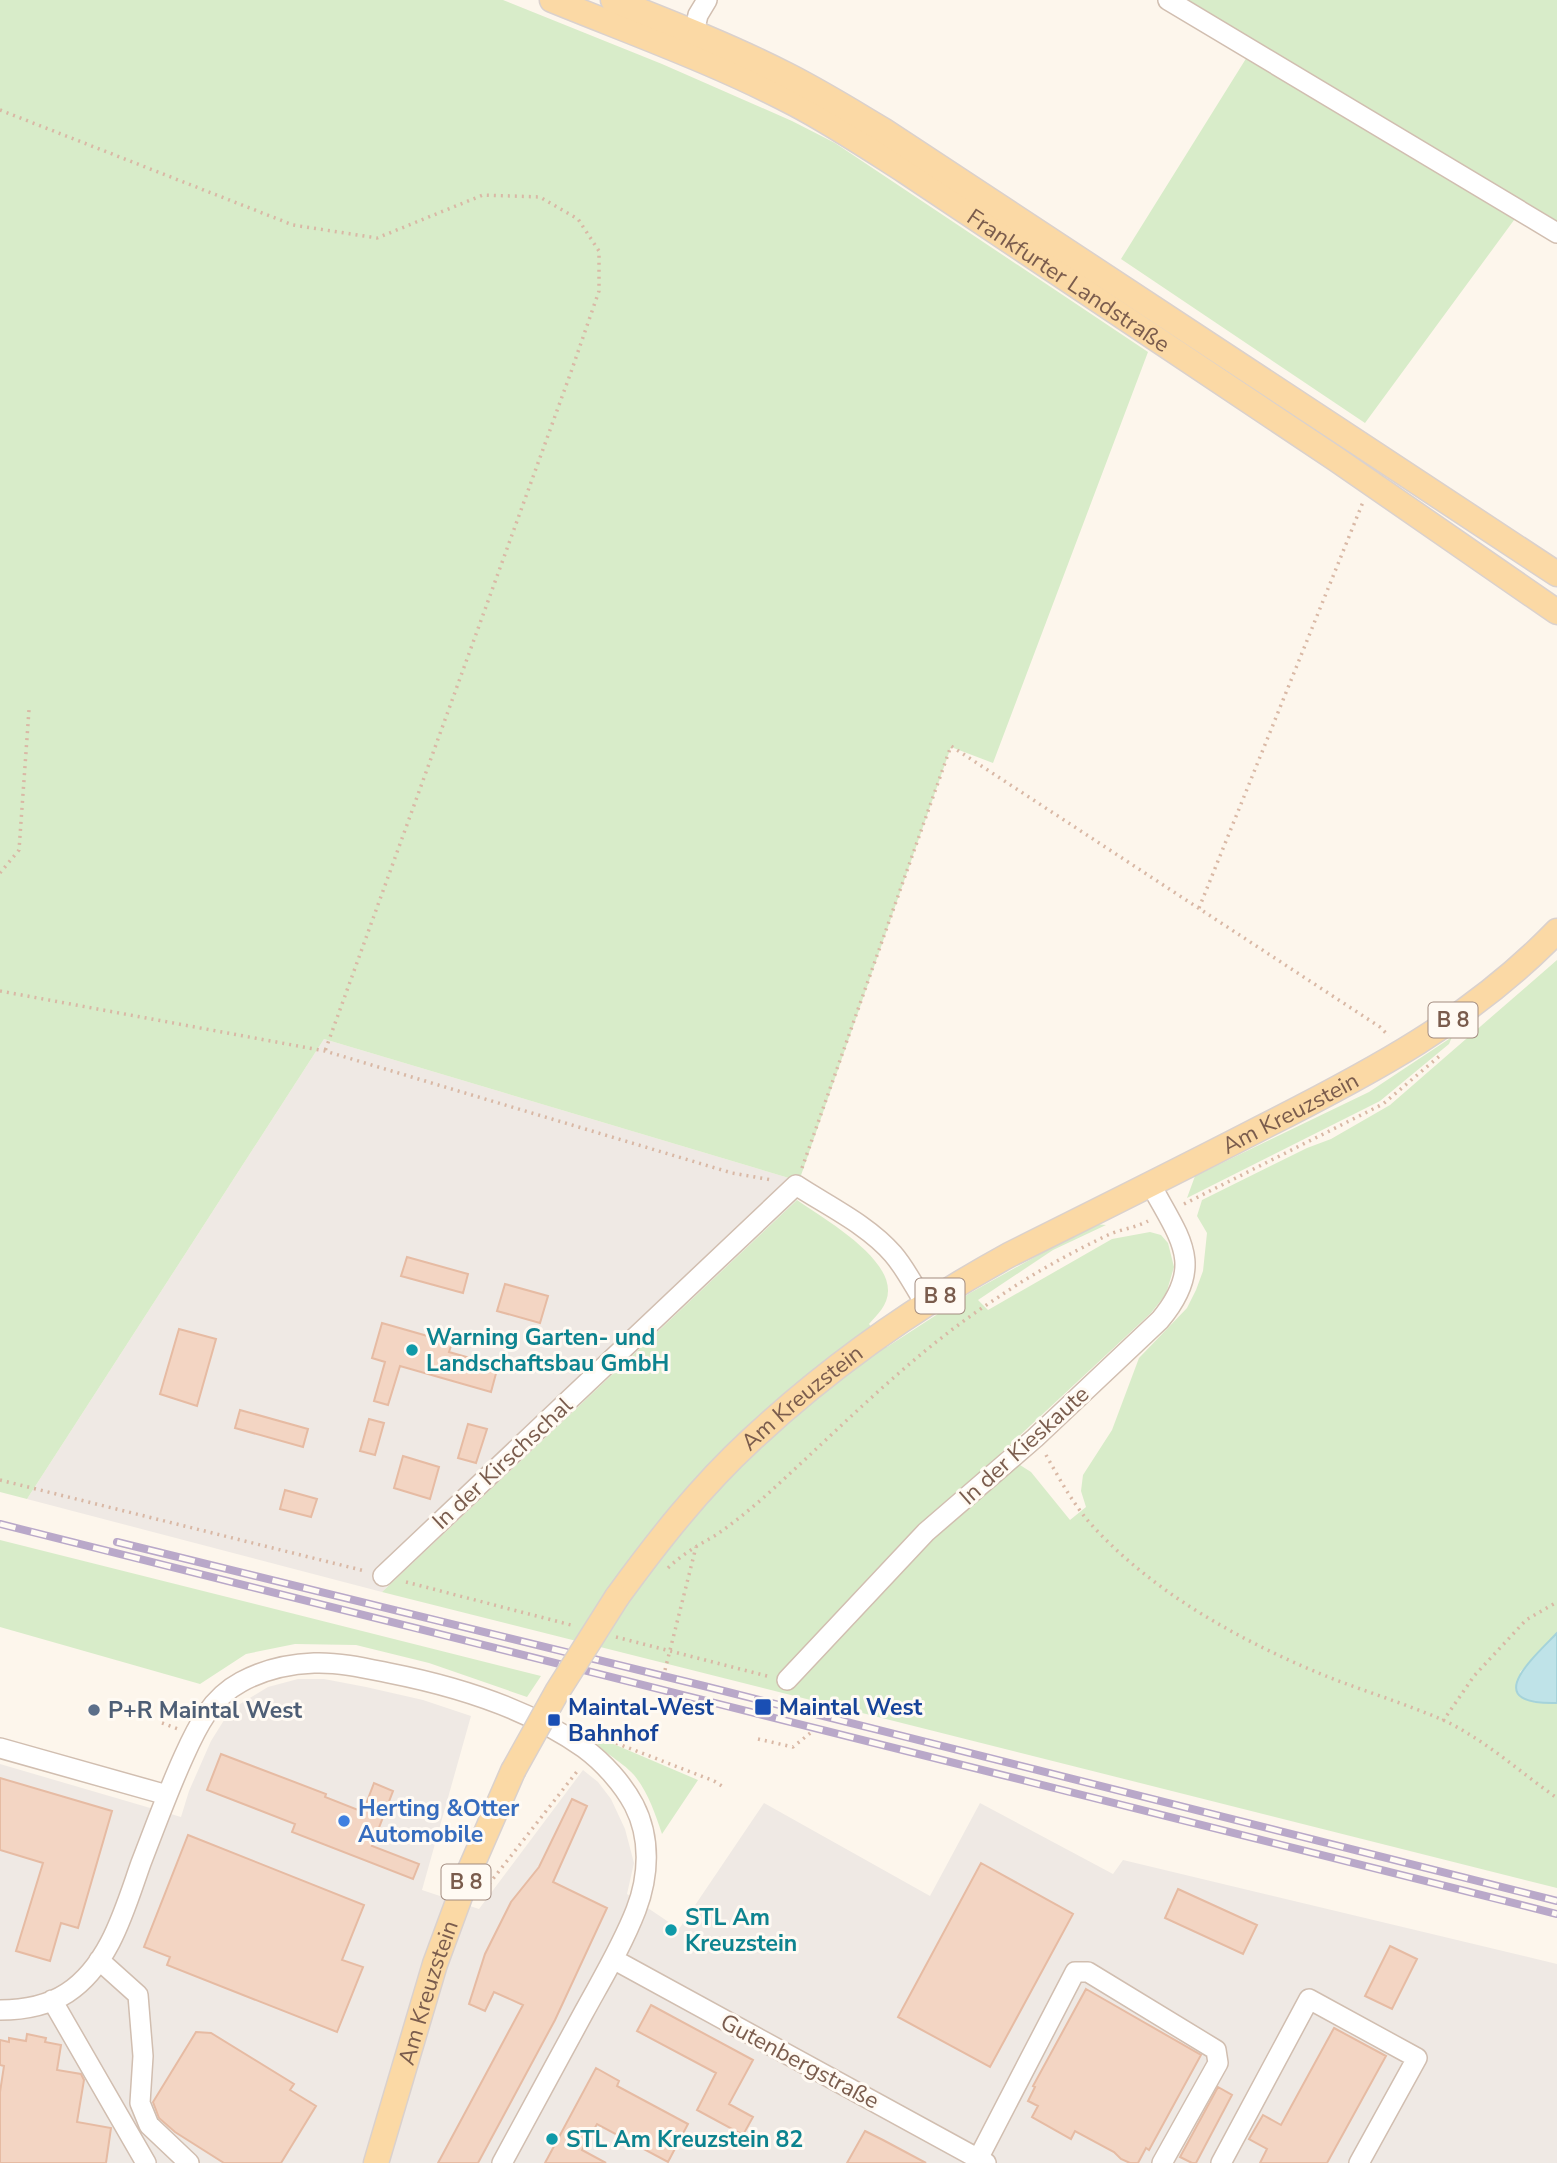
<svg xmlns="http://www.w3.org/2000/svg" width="1557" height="2163" font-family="'Nunito Sans',sans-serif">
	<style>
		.industrial { fill: #efe9e4 }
		.green { fill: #d8ecc9 }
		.water { fill: #bfe3e8; stroke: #a5d3da; stroke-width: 2 }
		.building { fill: #f3d5c3; stroke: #e6bba3; stroke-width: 2 }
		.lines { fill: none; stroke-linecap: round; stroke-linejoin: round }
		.minor-casing { stroke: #d1beb0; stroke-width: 22 }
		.major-casing { stroke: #dad1cd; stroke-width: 27 }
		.path { stroke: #d9b8a5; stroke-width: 3.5; stroke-dasharray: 2 5; stroke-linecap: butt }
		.minor { stroke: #fff; stroke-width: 19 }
		.major { stroke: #fbd9a5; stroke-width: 24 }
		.rail-casing { stroke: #b9a8c9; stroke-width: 8 }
		.rail { stroke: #fffaf3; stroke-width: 5; stroke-dasharray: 16; stroke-linecap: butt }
		.major-bridge-casing { stroke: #dad1cd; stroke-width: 27; stroke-linecap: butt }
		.major-bridge { stroke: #fbd9a5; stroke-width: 24 }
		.culture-dot { fill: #0f9aa8; stroke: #fffaf3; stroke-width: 2.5 }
		.transit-dot { fill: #1a4fb4; stroke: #fffaf3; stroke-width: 2.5 }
		.service-dot { fill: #5c6f8a; stroke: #fffaf3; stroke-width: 2.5 }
		.shop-dot { fill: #3f7fe0; stroke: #fffaf3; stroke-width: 2.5 }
		.labels { text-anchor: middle; stroke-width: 6; stroke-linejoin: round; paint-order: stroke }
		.shield { fill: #fffaf3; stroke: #a28b7f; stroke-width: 2 }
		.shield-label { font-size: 21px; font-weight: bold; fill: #7a5c4d }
		.street-label { font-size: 23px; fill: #7a5c4d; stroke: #fffaf3 }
		.culture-label { font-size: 23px; font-weight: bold; fill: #0d838f; stroke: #fffaf3; text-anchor: start }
		.transit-label { font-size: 23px; font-weight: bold; fill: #164399; stroke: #fffaf3; text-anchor: start }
		.service-label { font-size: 23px; font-weight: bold; fill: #4e5e75; stroke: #fffaf3; text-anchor: start }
		.shop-label { font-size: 23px; font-weight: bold; fill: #366cbe; stroke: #fffaf3; text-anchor: start }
	</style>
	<rect width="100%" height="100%" fill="#fdf6ec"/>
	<path class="industrial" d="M324,1039L799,1181L797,1200L382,1592L27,1499Z
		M298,1679H324L366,1687L423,1700L471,1716L422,1890L479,1909L583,1770L598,1782L611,1799L625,1829L634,1863L627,1894L679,1929L764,1803L930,1896L980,1803L1113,1874L1123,1860L1557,1964V2163H0V1764L181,1817L189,1791L211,1741L226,1717L240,1704L268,1687Z"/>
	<path class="green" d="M0,0H503L662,64L792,121L835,143L1148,352L993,763L951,747L799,1181L324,1039L27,1499L0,1492Z
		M1178,0H1557V228Z
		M1247,57L1517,216L1365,423L1121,259Z
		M1557,960V1633L1520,1672L1535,1703H1557V1888L382,1592L797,1200C823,1218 889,1256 888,1291C888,1305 877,1315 869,1324L887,1347L970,1293L1094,1224L1106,1225L1053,1250L978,1300L988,1310L1112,1239L1150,1232L1161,1235L1168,1243L1174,1267L1166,1294L1151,1313L1001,1453L1031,1472L1070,1520L1086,1507L1081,1491L1083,1475L1112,1430L1139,1358L1187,1308L1196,1290L1203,1271L1207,1233L1197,1216L1202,1200L1307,1148L1331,1139L1390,1105Z
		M1452,1037L1449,1044L1380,1101L1187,1198L1195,1176L1369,1092Z
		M0,1540L541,1676L527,1697L429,1663L356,1645L295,1644L246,1654L200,1684L0,1627Z
		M590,1734L698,1780L662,1834C655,1813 648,1792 634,1775C621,1760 598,1751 590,1734Z"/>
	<path class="water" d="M1557,1633V1703C1479,1705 1532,1659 1557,1633Z"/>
	<path class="building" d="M407,1257L468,1274L463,1293L401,1276Z
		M505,1284L548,1296L540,1323L497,1311Z
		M382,1323L452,1343L449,1352L498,1366L491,1392L400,1366L388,1405L374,1401L385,1362L372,1358Z
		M179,1329L216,1339L197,1406L160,1394Z
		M240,1410L308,1429L303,1447L235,1428Z
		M369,1419L384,1423L375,1455L360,1451Z
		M468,1424L487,1429L476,1463L458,1458Z
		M403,1456L439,1467L430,1499L394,1488Z
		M285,1490L317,1499L311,1517L280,1509Z
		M221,1754L326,1794L325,1797L363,1812L374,1783L393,1791L372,1846L419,1864L413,1879L292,1832L295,1824L207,1790Z
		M0,1778L112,1811L78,1928L61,1923L50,1961L16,1951L43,1863L0,1850Z
		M572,1799L587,1806L553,1882L607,1908L555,2020L478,2163H438L523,2005L494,1992L485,2011L469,2004L485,1954L511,1902L539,1867Z
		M188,1835L364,1905L342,1960L363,1967L337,2032L167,1965L170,1957L144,1947Z
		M981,1863L1073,1914L990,2067L898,2017Z
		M1178,1889L1257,1925L1243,1954L1165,1918Z
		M1390,1946L1417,1959L1392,2009L1365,1996Z
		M1086,1989L1201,2055L1149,2150L1146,2148L1138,2163H1130L1121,2159L1114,2152L1075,2131L1071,2139L1032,2117L1038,2106L1028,2101L1035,2087L1033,2086Z
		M651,2005L753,2060L729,2104L753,2117L743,2135L697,2110L716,2073L637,2031Z
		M1334,2028L1386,2056L1327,2163H1260L1267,2149L1249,2139L1263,2115L1281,2125Z
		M196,2032L211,2033L294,2084L290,2090L316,2106L281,2163H224L175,2132L159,2118L153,2102Z
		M27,2034L46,2038L45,2042L61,2045L57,2070L81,2074L84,2080L77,2122L111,2128L106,2163H0V2092L4,2066L0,2065V2040L9,2042V2038L26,2041Z
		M596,2068L619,2081L617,2086L688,2124L668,2162L597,2124L582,2150L606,2163H545Z
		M1218,2087L1232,2095L1196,2163H1192L1180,2157Z
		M865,2131L883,2140L926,2163H847Z"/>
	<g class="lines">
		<g class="minor-casing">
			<path id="minor" d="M1168,0L1557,233
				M694,33L698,15L707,0
				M383,1576L796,1185C828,1206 868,1225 893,1254C906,1269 915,1288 926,1305
				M787,1680L926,1532L1035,1438L1160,1320C1206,1265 1180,1239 1151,1185
				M0,1748L167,1795
				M613,1959L986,2163
				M99,1960L138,1995L143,2056L140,2103L149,2125L189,2163
				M52,2000L146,2163
				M0,2010C23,2010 47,2006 67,1993C110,1965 125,1908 141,1863C155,1827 168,1791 184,1756C197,1727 211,1698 241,1682C263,1670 288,1664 314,1663C339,1662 365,1668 389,1673C455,1686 529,1709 584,1748C603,1762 623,1784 634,1805C651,1838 649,1876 636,1910C622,1946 602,1979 584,2012C557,2062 529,2113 502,2163
				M978,2159L1075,1972H1088L1216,2050L1218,2063L1162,2163
				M1221,2163L1309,1999L1417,2058L1359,2163"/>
		</g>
		<g class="major-casing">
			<g id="major">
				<path id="s1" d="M552,0C633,33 717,63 795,104C833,124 869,148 905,171L1336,459L1557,612"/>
				<path d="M613,0C671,23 730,46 785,74C819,91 851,111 883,130L1557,574"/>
				<path id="s2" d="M617,1597C657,1542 700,1487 751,1440C828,1368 916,1306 1009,1255C1093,1213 1178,1171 1261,1128C1370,1073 1471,1020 1557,931"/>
				<path id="s3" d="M376,2163L435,1964L469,1872L513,1771"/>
			</g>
		</g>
		<path class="path" d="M0,110L293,225L377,238L483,195L540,197L578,219L599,251V291L571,372L325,1051
			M0,873L19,850L29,710
			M1199,908L1363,502
			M0,991L325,1051L732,1173L772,1180
			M802,1168L951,746L1380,1027L1389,1036
			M1184,1204L1383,1104L1442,1054
			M1046,1455C1059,1478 1072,1502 1089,1522C1148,1588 1228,1634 1309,1669C1353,1688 1399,1701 1443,1720C1484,1739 1520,1772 1557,1798
			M0,1480L365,1571
			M668,1568C682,1554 699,1545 716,1535C732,1524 747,1512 762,1499C839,1430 909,1355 997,1298C1032,1274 1070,1253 1108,1235C1121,1229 1135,1228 1148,1221
			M406,1582L575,1626
			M616,1637L771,1677
			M665,1670L696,1547
			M1443,1721L1474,1676L1526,1620L1557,1602
			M162,1723L178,1729
			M603,1738L714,1781L725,1788
			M758,1739L793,1747L814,1730
			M489,1884L579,1769"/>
		<use href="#minor" class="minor"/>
		<use href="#major" class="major"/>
		<g class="rail-casing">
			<path id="rail" d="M0,1524L1557,1914
				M117,1542L704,1686L1557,1901"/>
		</g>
		<use href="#rail" class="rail"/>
		<g class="major-bridge-casing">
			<path id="major-bridge" d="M513,1771L557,1692L617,1597"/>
		</g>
		<use href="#major-bridge" class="major-bridge"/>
	</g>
	<g class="culture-dot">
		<circle cx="412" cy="1350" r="7"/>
		<circle cx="671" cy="1930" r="7"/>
		<circle cx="552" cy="2139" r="7"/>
	</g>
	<g class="transit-dot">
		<rect x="754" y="1698" width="18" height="18" rx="3.5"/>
		<rect x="547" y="1713" width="14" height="14" rx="3.5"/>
	</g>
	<circle class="service-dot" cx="94" cy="1710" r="7"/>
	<circle class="shop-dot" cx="344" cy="1821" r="7"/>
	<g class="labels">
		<g class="shield">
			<rect x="1428.5" y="1002.5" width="49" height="35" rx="5"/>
			<rect x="915.5" y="1278.5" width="49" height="35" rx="5"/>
			<rect x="441.5" y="1864.5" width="49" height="35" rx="5"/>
		</g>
		<g class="shield-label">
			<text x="1453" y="1027">B 8</text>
			<text x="940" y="1303">B 8</text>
			<text x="466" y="1889">B 8</text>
		</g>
		<g class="street-label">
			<text dy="8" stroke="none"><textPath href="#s1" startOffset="590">Frankfurter Landstraße</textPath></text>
			<text dy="8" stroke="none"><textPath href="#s2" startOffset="840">Am Kreuzstein</textPath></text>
			<text dy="8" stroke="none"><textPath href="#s2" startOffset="273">Am Kreuzstein</textPath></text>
			<text transform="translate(1024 1445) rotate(-42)" y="8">In der Kieskaute</text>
			<text transform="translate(502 1463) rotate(-43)" y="8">In der Kirschschal</text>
			<text dy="8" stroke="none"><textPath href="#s3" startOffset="178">Am Kreuzstein</textPath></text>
			<text transform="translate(800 2061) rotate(28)" y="8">Gutenbergstraße</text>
		</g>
		<g class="culture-label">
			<text x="426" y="1345">Warning Garten- und<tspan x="426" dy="26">Landschaftsbau GmbH</tspan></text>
			<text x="685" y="1925">STL Am<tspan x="685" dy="26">Kreuzstein</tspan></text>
			<text x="566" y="2147">STL Am Kreuzstein 82</text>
		</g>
		<g class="transit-label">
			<text x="568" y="1715">Maintal-West<tspan x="568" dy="26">Bahnhof</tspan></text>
			<text x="779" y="1715">Maintal West</text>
		</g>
		<g class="service-label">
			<text x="108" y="1718">P+R Maintal West</text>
		</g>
		<g class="shop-label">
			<text x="358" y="1816">Herting &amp;Otter<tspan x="358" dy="26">Automobile</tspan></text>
		</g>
	</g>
</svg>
